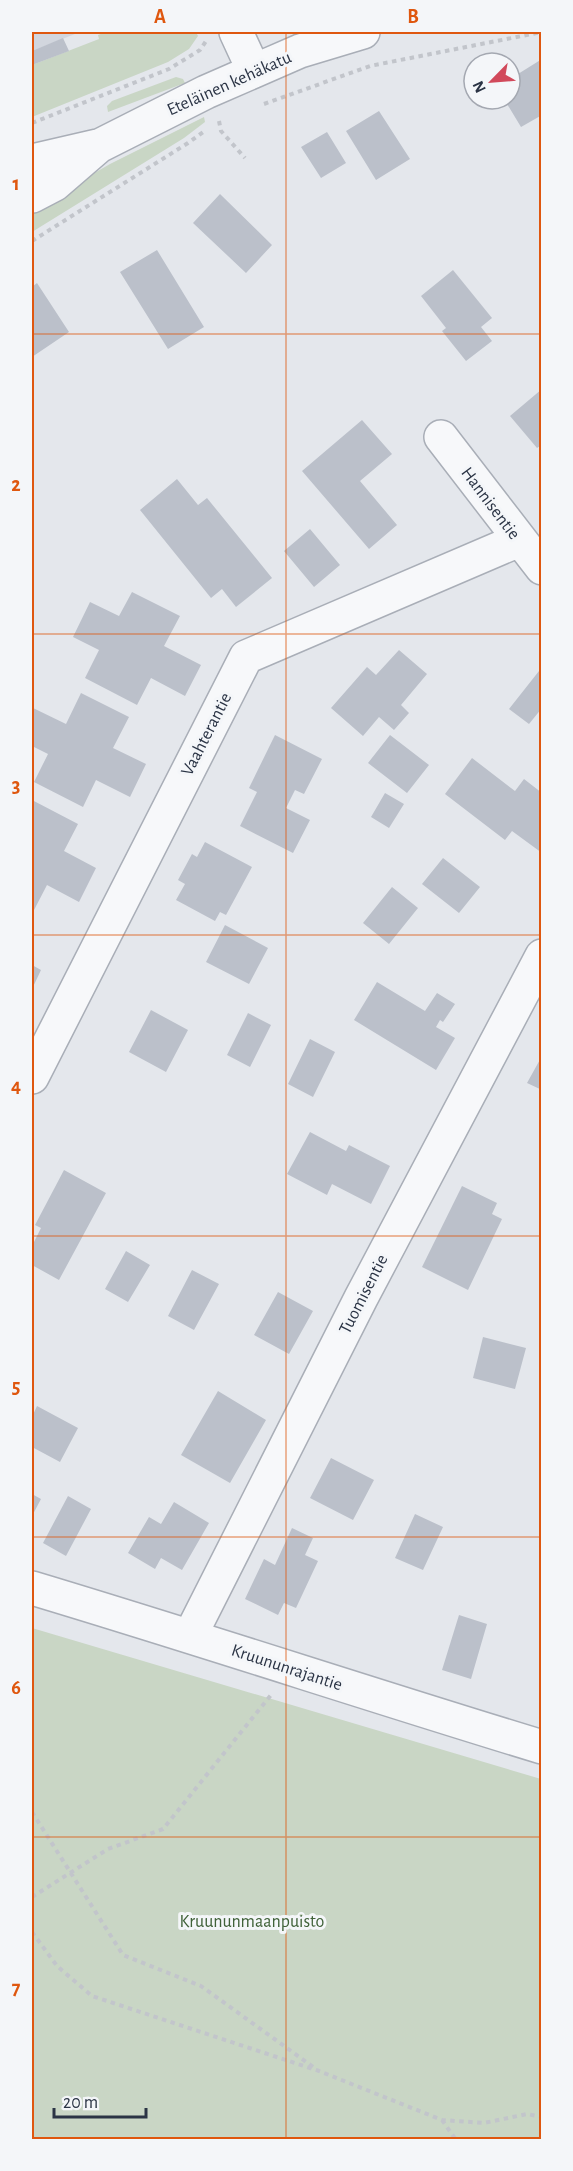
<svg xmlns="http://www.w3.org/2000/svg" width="573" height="2171" font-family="'Alegreya Sans',sans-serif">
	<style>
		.built { fill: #d2d6de }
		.green { fill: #c9d6c5 }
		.building { fill: #bbc0ca }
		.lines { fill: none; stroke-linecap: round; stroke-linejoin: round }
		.minor-casing { stroke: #a9aeb7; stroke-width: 36 }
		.path { stroke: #c2c5cb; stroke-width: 4; stroke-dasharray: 4.5 4.5; stroke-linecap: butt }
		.minor { stroke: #f7f8fa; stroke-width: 33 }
		.grid { fill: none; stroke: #df570f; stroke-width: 1.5; stroke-opacity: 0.55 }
		.labels { text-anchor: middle; stroke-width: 6; stroke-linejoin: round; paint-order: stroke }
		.street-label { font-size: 18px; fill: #2b3445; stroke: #f4f6f9 }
		.park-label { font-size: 18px; fill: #3f6138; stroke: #f4f6f9 }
		.neatline { fill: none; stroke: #df570f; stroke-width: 2 }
		.grid-label { font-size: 20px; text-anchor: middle; font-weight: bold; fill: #df570f }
	</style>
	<rect width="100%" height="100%" fill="#e4e7ec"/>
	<path class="built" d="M32,32H80L32,51Z"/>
	<path class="green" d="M106,32H196L198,36L189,49L168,62L32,117V65L99,39L98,35Z
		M176,77L183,79L185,83L108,112L107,106L112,101Z
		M204,117L205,122L184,138L32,232V209L110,164Z
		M32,1628L541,1779V2139H32Z"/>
	<path class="building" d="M63,38L69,51L32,65V51Z
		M542,59V115L521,127L504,99H510V79Z
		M379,111L410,159L376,180L346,131Z
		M327,132L346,163L321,178L301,147Z
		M220,194L272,245L246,273L193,223Z
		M157,250L204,327L168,349L120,272Z
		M453,270L492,318L481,327L492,341L466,361L442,331L446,328L421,296Z
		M37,283L69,332L32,357V287Z
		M542,389V447L540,446L537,448L510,416Z
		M362,420L392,454L360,481L397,525L369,549L302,471Z
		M177,479L198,505L207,498L272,578L236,607L222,589L211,598L140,510Z
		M310,529L340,565L314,587L284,551Z
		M132,592L180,616L164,646L201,665L185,696L151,678L137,705L85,678L99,650L73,637L90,602L119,616Z
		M399,650L427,674L401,705L409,713L394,730L379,717L363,736L331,708L367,667L376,675Z
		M539,671L542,673V708L529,724L509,709Z
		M81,693L129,717L113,748L146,764L130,797L96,780L83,807L34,782L48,754L32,746L33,708L66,724Z
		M275,735L322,759L304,794L295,790L286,808L310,820L293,853L240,826L257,792L249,788Z
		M390,735L429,765L407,793L368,763Z
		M472,758L515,791L524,779L542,793V853L512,831L505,840L445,794Z
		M385,793L404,804L389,828L371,817Z
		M32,800L78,824L64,851L96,868L79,902L47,885L33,912L32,911Z
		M205,842L252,867L226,915L220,912L215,921L176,900L185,884L178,880L192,854L197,857Z
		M443,858L480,887L459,913L422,884Z
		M392,887L418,908L389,944L363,923Z
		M225,925L268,948L249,984L206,962Z
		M32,965L41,970L32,989Z
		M377,982L425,1011L437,993L455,1004L443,1022L440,1020L436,1027L455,1038L436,1070L354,1020Z
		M151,1010L188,1030L166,1072L129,1052Z
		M248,1013L271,1025L250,1067L227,1055Z
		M310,1039L335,1052L313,1097L288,1084Z
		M542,1056V1090L527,1083Z
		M310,1132L346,1151L349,1145L390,1166L371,1204L332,1184L327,1195L287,1174Z
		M64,1170L106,1193L59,1280L32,1265V1246L41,1228L35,1225Z
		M462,1186L497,1203L492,1214L502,1219L468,1290L422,1267Z
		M126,1251L150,1265L128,1302L105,1289Z
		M192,1270L219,1284L194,1330L168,1316Z
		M278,1292L313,1311L289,1354L254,1335Z
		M483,1337L526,1348L515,1389L473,1378Z
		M218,1391L266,1420L230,1483L181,1455Z
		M37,1406L78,1428L60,1462L32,1447V1417Z
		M331,1458L374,1480L353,1520L310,1498Z
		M32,1494L41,1499L32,1516Z
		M68,1496L91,1509L66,1556L43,1543Z
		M174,1502L209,1523L182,1570L161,1558L155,1569L128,1553L149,1517L161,1524Z
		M415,1514L443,1527L423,1570L395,1558Z
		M292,1528L313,1538L305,1555L318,1561L296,1608L284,1603L278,1615L245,1599L264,1559L275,1565Z
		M459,1615L487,1624L471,1679L442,1670Z"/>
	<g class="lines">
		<g class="minor-casing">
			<path id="minor" d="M236,32L254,71
				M32,161L97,146
				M32,196L55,184L99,146L206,92L300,51L363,32
				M441,437L542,568
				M32,1077L246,657L519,540
				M32,1588C202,1639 371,1695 542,1747
				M190,1636L361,1298L542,956"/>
		</g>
		<path class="path" d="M264,104L370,66L542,32
			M219,121L221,131L245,158
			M32,123L169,69L200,50L206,41
			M32,241L188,143L206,130
			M32,1812L123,1955L201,1986L316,2069
			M32,1897L108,1849L163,1829L271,1695
			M32,1932L57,1966L92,1996L319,2071L442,2120L484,2123L527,2114L542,2117
			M442,2120L456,2140"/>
		<use href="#minor" class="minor"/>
	</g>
	<path class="grid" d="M286,32V2140M32,334H542M32,634H542M32,935H542M32,1236H542M32,1537H542M32,1837H542"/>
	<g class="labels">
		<g class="street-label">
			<text transform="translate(229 83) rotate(-24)" y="6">Eteläinen kehäkatu</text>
			<text transform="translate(491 503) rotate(53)" y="6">Hannisentie</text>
			<text transform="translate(206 734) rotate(-63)" y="6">Vaahterantie</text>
			<text transform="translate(363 1294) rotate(-63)" y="6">Tuomisentie</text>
			<text transform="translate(287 1667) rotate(18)" y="6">Kruununrajantie</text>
		</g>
		<g class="park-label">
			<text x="252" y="1927">Kruununmaanpuisto</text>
		</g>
	</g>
	<rect width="573" height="2171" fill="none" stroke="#f4f6f9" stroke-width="66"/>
	<g transform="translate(492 81) rotate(245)"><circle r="28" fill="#f4f6f9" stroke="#a4a8b1" stroke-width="1.5"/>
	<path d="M0-4.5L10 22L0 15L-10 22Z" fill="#d1495b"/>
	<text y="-9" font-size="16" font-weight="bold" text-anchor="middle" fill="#2b3445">N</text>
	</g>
	<path d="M54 2108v9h92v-9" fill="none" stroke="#2b3445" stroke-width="3"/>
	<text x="63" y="2108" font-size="18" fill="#2b3445" stroke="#f4f6f9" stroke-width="4.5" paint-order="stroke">20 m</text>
	<rect x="33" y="33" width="507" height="2105" class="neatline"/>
	<g class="grid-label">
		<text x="160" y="23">A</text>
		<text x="413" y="23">B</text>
		<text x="16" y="190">1</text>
		<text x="16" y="491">2</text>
		<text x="16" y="792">3</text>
		<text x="16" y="1092">4</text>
		<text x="16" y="1393">5</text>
		<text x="16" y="1694">6</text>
		<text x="16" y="1994">7</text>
	</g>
</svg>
